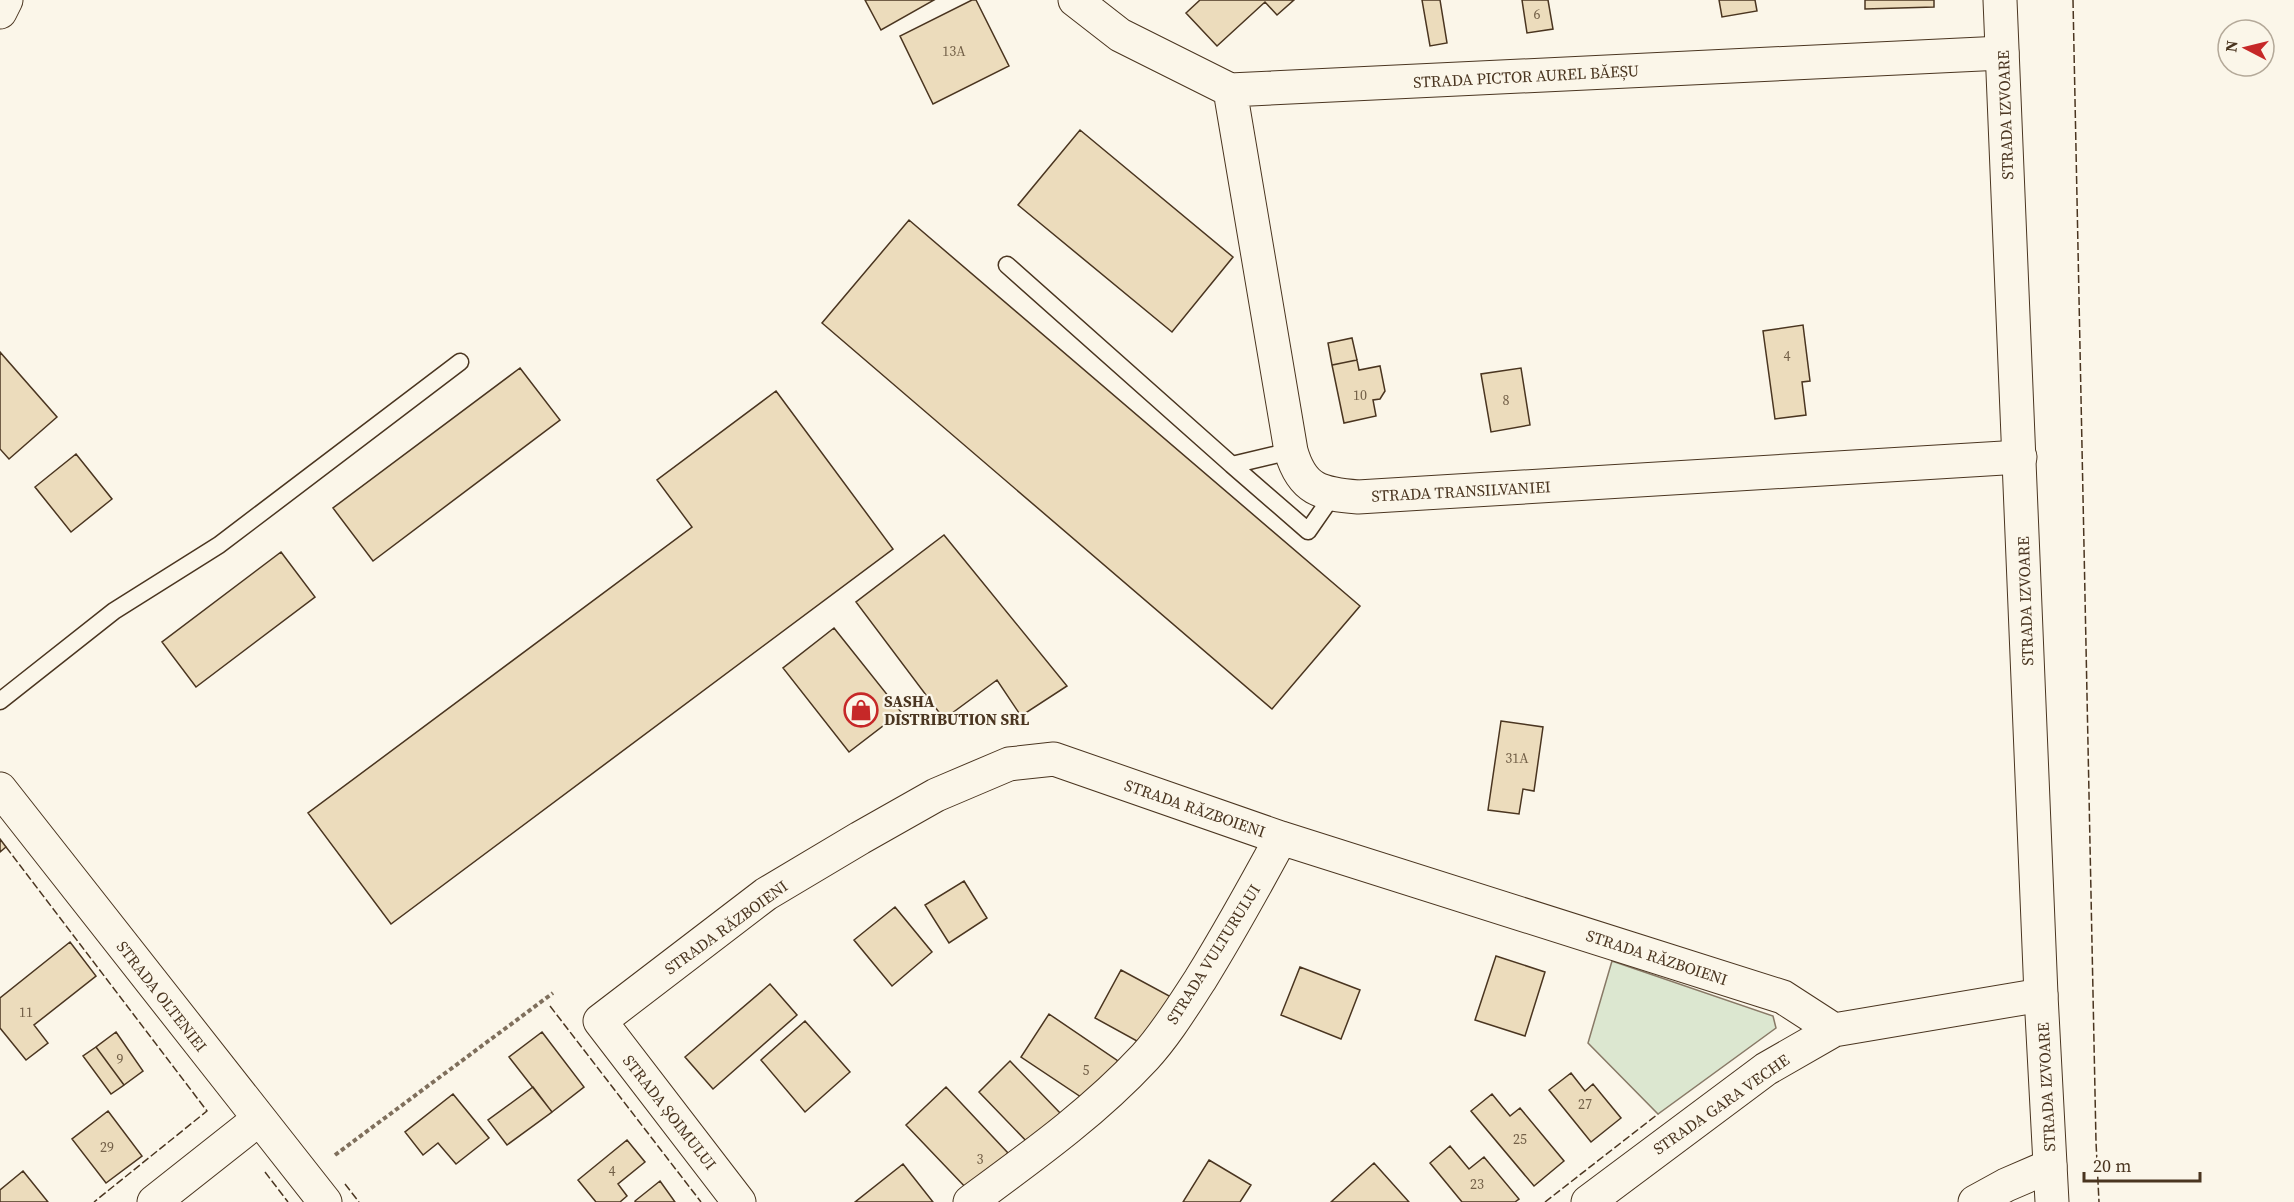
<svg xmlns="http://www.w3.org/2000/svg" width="2294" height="1202" font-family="'Source Serif 4',serif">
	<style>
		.green { fill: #dce7d0; stroke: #887966; stroke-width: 1.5 }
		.building { fill: #ecdcbc; stroke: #4a3520; stroke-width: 1.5 }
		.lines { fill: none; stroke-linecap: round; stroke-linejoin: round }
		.lane-casing { stroke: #4a3520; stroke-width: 19 }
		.street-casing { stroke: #4a3520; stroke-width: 35 }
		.secondary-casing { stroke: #4a3520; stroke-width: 35 }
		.path { stroke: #7f6f5c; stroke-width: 4; stroke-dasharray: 4.5 3; stroke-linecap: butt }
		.lane { stroke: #fbf6e9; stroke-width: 16 }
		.street { stroke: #fbf6e9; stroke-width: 33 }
		.secondary { stroke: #fbf6e9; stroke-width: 33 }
		.fence { stroke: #4a3520; stroke-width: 1.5; stroke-dasharray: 8 3; stroke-linecap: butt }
		.labels { text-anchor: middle; stroke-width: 4.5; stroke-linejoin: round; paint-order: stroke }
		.number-label { font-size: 14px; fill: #725f47 }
		.street-label { font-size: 16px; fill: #4a3520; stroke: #fbf6e9 }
		.poi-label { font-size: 16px; font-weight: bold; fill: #4a3520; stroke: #fbf6e9; text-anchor: start }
	</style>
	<rect width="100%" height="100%" fill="#fbf6e9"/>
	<path class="green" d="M1612,961L1773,1016L1776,1028L1658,1114L1588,1043Z"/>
	<path class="building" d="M865,0H934L881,30Z
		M972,0H976L1009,66L933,104L900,36Z
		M1200,0H1294L1277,15L1265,2L1217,46L1186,13Z
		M1422,0H1440L1447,43L1430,46Z
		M1522,0H1548L1553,29L1527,33Z
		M1719,0H1755L1757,11L1722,17Z
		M1865,0H1934V7L1865,9Z
		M1080,130L1233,257L1172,332L1018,205Z
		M909,220L1360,606L1272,709L822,323Z
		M1803,325L1810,381L1802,382L1806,415L1775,419L1763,331Z
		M1352,338L1357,360L1332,365L1328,343Z
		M0,352L57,417L9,459L0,449Z
		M1357,360L1359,370L1380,366L1385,391L1380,399L1373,400L1376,416L1344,423L1332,365Z
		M520,368L560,420L373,561L333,508Z
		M1521,368L1530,425L1491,432L1481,374Z
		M776,391L893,549L391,924L308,813L692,527L657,480Z
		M76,454L112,499L71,532L35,487Z
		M944,535L1067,686L1021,716L997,680L944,719L856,602Z
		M281,552L315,597L196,687L162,642Z
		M834,628L901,712L849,752L783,668Z
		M1501,721L1543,727L1534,791L1523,789L1519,814L1488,810Z
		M0,839L6,847L0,852Z
		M964,881L987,918L949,943L925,905Z
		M895,907L932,952L892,986L854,940Z
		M70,942L96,976L34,1025L48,1043L26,1060L0,1028V998Z
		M1496,956L1545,972L1525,1036L1475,1020Z
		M1300,967L1360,990L1341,1039L1281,1015Z
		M1121,970L1173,998L1146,1046L1095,1018Z
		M770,984L797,1015L713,1089L685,1057Z
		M1049,1014L1118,1061L1090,1103L1021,1057Z
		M805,1021L850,1072L805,1112L761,1060Z
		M116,1032L143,1071L124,1085L96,1047Z
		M542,1032L584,1087L552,1112L509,1057Z
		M96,1047L124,1085L111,1094L83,1056Z
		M1010,1061L1062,1115L1031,1146L979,1092Z
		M1571,1073L1585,1091L1593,1084L1621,1118L1591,1142L1549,1090Z
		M533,1087L552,1112L507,1145L488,1120Z
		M946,1087L1008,1153L969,1191L906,1125Z
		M453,1094L489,1138L456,1164L438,1143L423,1155L405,1132Z
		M1492,1094L1510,1116L1520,1108L1564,1161L1534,1186L1471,1111Z
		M108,1111L142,1156L106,1183L72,1139Z
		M627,1140L645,1162L618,1184L627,1196L620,1202H596L578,1180Z
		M1450,1146L1469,1169L1484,1157L1519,1199L1515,1202H1462L1430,1163Z
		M1209,1160L1251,1185L1240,1202H1183Z
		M1374,1163L1409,1202H1331Z
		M903,1164L933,1202H855Z
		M23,1171L48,1202H0V1190Z
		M660,1181L675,1202H635V1201Z"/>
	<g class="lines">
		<g class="lane-casing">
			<path id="lane" d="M1007,265L1232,465L1291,451
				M1232,465L1308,531L1333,495
				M0,701L114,611L219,545L460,362"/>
		</g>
		<g class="street-casing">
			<path id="street" d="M1075,0L1120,35L1230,90L2002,53
				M0,12L6,0
				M1230,90L1291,451C1302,490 1321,494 1358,497L2020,457
				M0,789L325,1202
				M154,1202L259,1119
				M739,1202L600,1021L766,894L860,838L936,795L1009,764L1054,759L1281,838L1783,997L1834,1030
				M970,1202C1031,1157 1093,1113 1145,1057C1166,1034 1183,1006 1200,980C1229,933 1255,886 1281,838
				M1588,1202L1766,1069L1834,1030L2041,995
				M1975,1202L2006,1185L2050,1166"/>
		</g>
		<g class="secondary-casing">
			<path id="secondary" d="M2000,0L2041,995L2052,1202"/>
		</g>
		<path class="path" d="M335,1155L553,993"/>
		<use href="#lane" class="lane"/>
		<use href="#street" class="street"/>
		<use href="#secondary" class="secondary"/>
		<path class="fence" d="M2073,0L2096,1142L2099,1202
			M6,847L207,1111L94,1202
			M550,1006L701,1202
			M265,1172L288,1202
			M345,1184L359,1202
			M1545,1202L1658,1114"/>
	</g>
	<defs>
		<g id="shop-ring" transform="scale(1.725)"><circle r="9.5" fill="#fbf6e9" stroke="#c62828" stroke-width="1.5"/><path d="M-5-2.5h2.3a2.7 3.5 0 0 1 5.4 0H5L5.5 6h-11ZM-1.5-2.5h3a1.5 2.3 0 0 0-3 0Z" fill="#c62828"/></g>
	</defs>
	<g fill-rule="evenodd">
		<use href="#shop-ring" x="861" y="710"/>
	</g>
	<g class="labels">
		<g class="number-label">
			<text x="1537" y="19">6</text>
			<text x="954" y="56">13A</text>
			<text x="1787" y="361">4</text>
			<text x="1360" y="400">10</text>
			<text x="1506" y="405">8</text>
			<text x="1517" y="763">31A</text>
			<text x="26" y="1017">11</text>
			<text x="120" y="1064">9</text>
			<text x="1086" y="1075">5</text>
			<text x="1585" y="1109">27</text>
			<text x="1520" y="1144">25</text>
			<text x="107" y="1152">29</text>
			<text x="980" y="1164">3</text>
			<text x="612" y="1176">4</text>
			<text x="1477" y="1189">23</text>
		</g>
		<g class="street-label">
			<text transform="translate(1526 76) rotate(-3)" y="6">STRADA PICTOR AUREL BĂEȘU</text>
			<text transform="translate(2005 115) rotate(-92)" y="6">STRADA IZVOARE</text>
			<text transform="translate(1461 491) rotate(-3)" y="6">STRADA TRANSILVANIEI</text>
			<text transform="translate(2025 601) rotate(-92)" y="6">STRADA IZVOARE</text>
			<text transform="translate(1195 808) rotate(19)" y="6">STRADA RĂZBOIENI</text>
			<text transform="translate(726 927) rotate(-36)" y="6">STRADA RĂZBOIENI</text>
			<text transform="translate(1213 954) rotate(-58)" y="6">STRADA VULTURULUI</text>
			<text transform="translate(1657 957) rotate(18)" y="6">STRADA RĂZBOIENI</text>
			<text transform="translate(162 996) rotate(52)" y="6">STRADA OLTENIEI</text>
			<text transform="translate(2046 1087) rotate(-93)" y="6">STRADA IZVOARE</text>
			<text transform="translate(1721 1104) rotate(-35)" y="6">STRADA GARA VECHE</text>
			<text transform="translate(670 1112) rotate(52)" y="6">STRADA ȘOIMULUI</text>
		</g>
		<g class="poi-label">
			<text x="884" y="707">SASHA<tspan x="884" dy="18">DISTRIBUTION SRL</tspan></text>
		</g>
	</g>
	<g transform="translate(2246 48) rotate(277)"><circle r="28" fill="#fbf6e9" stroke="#b4a999" stroke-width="1.5"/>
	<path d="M0-4.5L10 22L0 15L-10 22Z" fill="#c62828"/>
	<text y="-9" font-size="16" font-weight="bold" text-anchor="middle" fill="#4a3520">N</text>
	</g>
	<path d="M2084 1172v9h116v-9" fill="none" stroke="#4a3520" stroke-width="3"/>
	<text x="2093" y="1172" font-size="18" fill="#4a3520" stroke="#fbf6e9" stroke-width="4.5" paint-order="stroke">20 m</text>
</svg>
